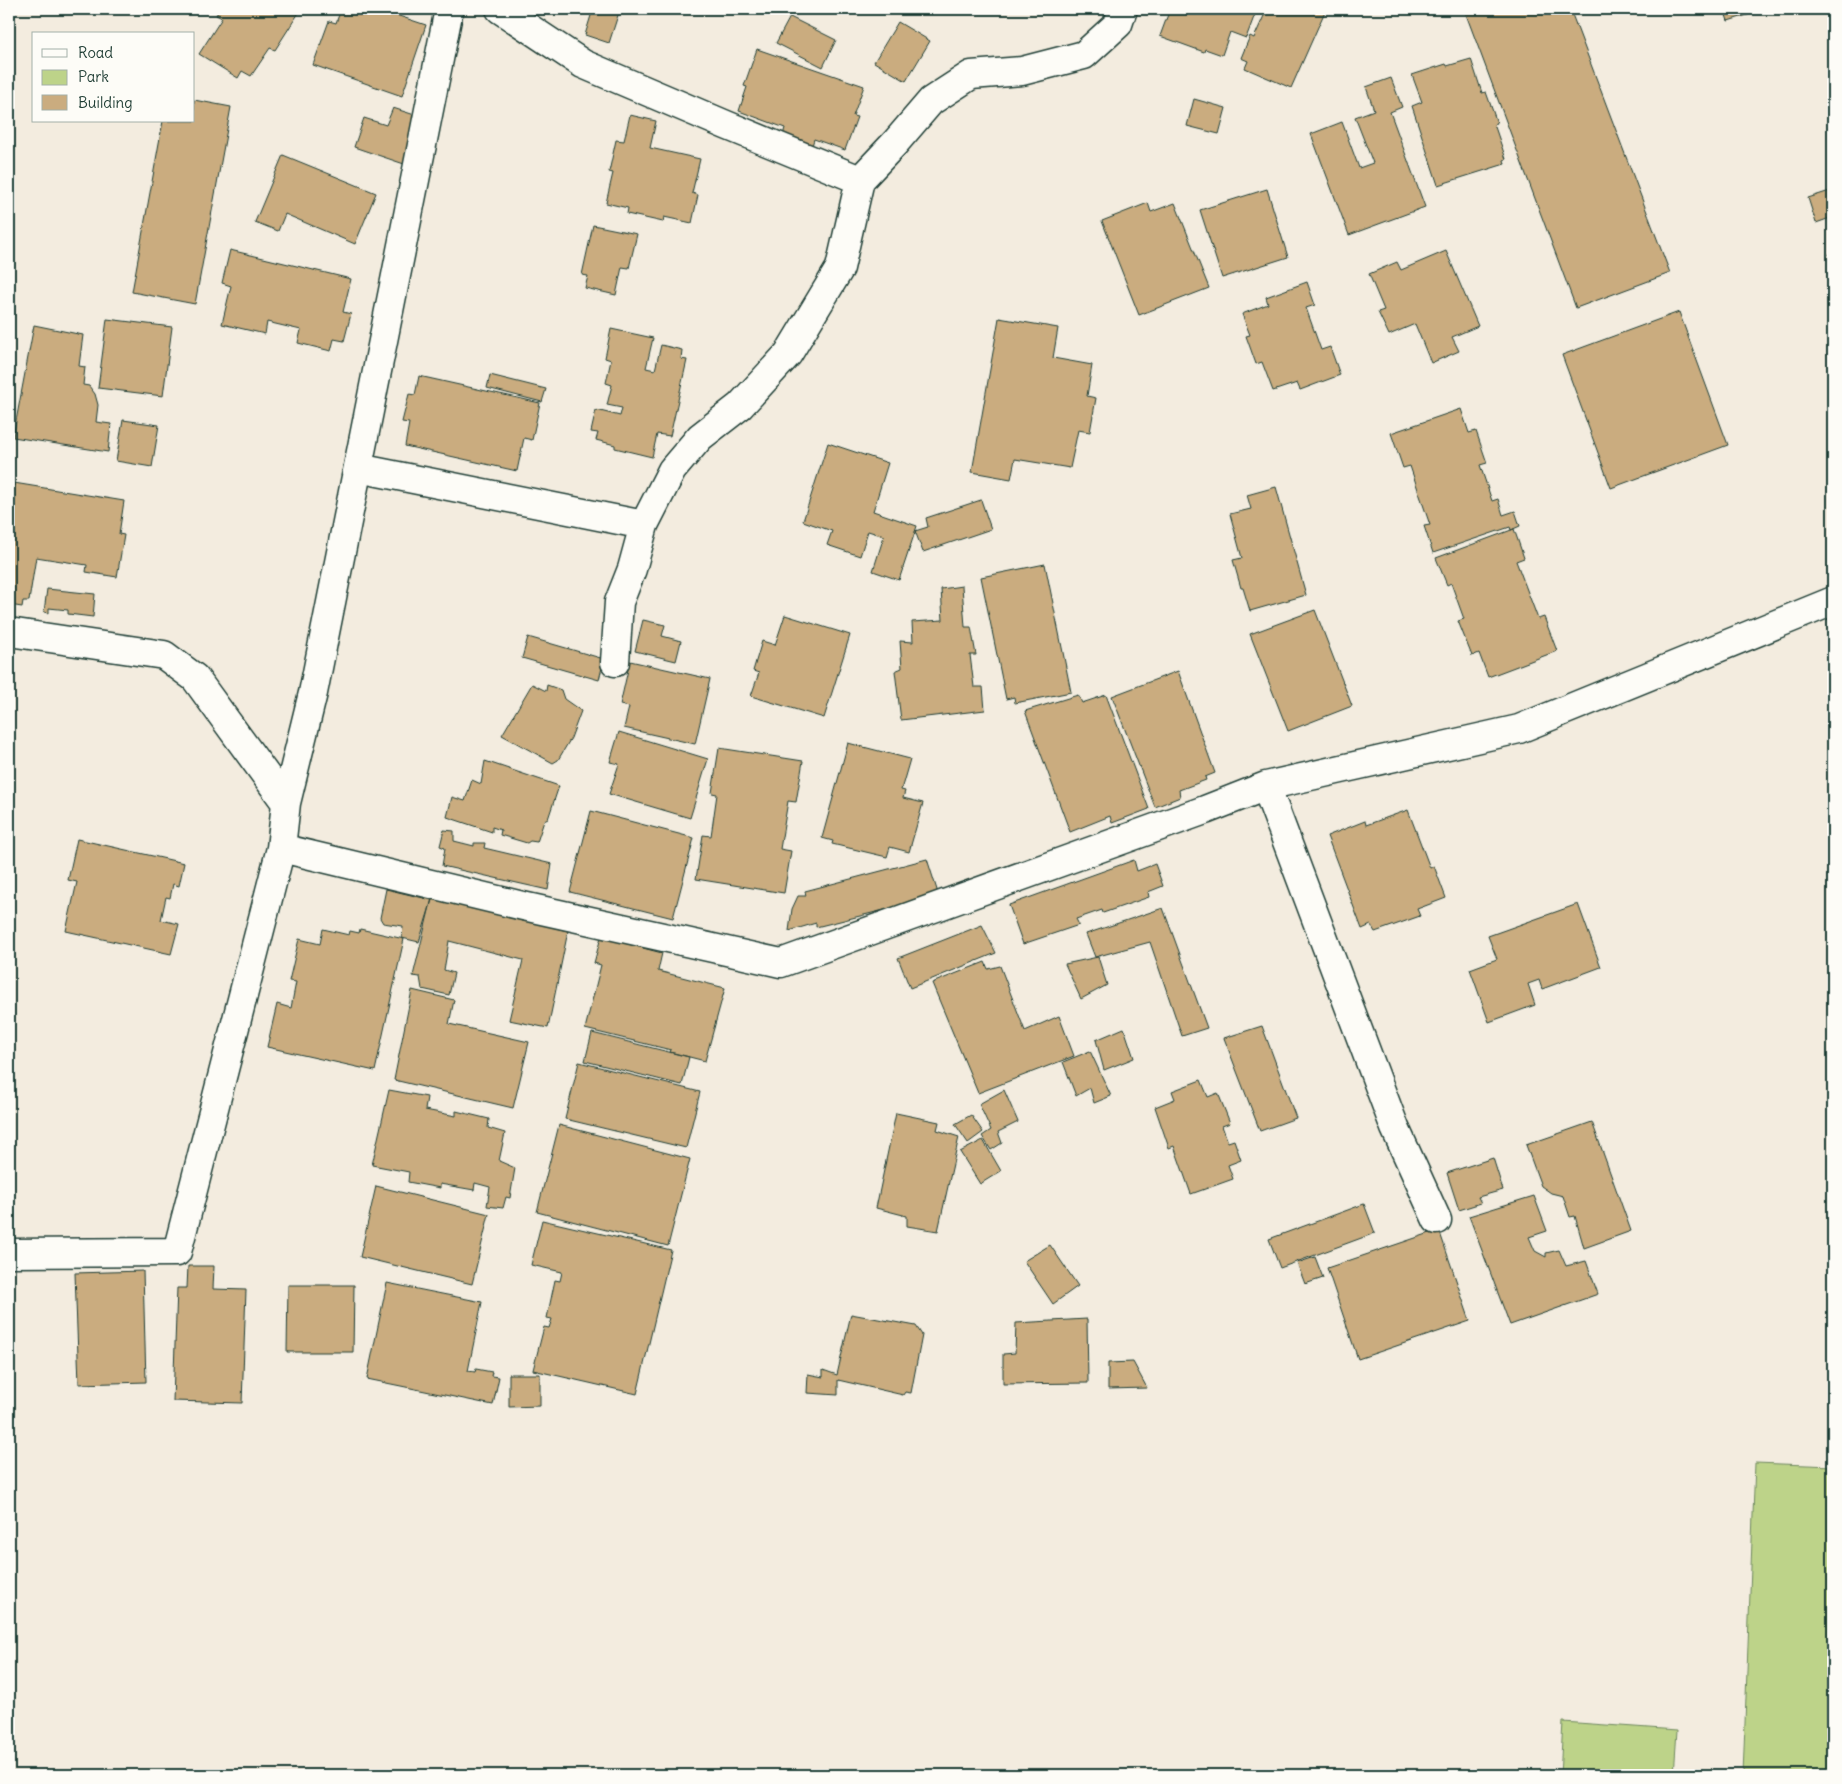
<svg xmlns="http://www.w3.org/2000/svg" width="1842" height="1784" font-family="Delius,sans-serif">
	<style>
		.green { fill: #bdd389; stroke: #6e885e }
		.building { fill: #caac7f; stroke: #1f3d34 }
		.lines { fill: none; stroke-linecap: round; stroke-linejoin: round }
		.minor-casing { stroke: #1f3d34; stroke-width: 31 }
		.minor { stroke: #fdfcf7; stroke-width: 28 }
	</style>
	<rect width="100%" height="100%" fill="#f3ecdf"/>
	<filter id="ink" filterUnits="userSpaceOnUse"><feTurbulence type="fractalNoise" baseFrequency=".02" numOctaves="2"/><feDisplacementMap in="SourceGraphic" scale="10" xChannelSelector="R" yChannelSelector="G"/><feConvolveMatrix kernelMatrix="1 2 1 2 8 2 1 2 1" color-interpolation-filters="sRGB"/></filter>
	<g filter="url(#ink)">
		<path class="green" d="M1755,1463L1833,1466V1775H1743Z
			M1563,1722L1677,1730L1674,1775H1560Z"/>
		<path class="building" d="M220,9H296L300,11L275,50L270,48L251,76L242,71L238,78L199,54L222,18L216,15Z
			M341,9H378L426,25L402,96L313,65L329,21L336,23Z
			M593,9H620L609,43L585,35Z
			M767,9H781L778,14Z
			M1170,9H1257L1246,38L1230,32L1222,55L1205,49L1204,52L1160,36Z
			M1267,9H1326L1291,88L1245,68L1248,61L1241,58L1250,36L1254,38Z
			M1464,9H1570L1670,273L1576,308Z
			M1724,9H1767L1728,21Z
			M790,17L836,40L823,67L776,43Z
			M898,22L930,41L906,81L874,62Z
			M757,49L864,86L853,116L857,117L845,150L814,139L812,146L783,135L785,128L739,111L747,87L744,86Z
			M1471,59L1482,93L1486,92L1497,123L1494,124L1506,159L1504,160L1505,164L1438,185L1412,106L1422,102L1412,75L1446,64L1447,66Z
			M1391,78L1402,107L1390,112L1425,207L1349,235L1311,134L1342,122L1359,168L1373,163L1355,117L1374,110L1366,87Z
			M1194,99L1226,108L1219,134L1187,126Z
			M194,100L231,107L195,304L132,292L163,121H194Z
			M393,108L424,118L407,165L354,147L364,118L386,125Z
			M630,115L656,121L650,148L700,159L692,193L698,195L692,223L664,217L663,222L627,214L628,208L606,203L613,173L609,172L616,140L624,141Z
			M283,155L376,193L355,244L285,214L278,231L255,222Z
			M1267,189L1288,257L1222,278L1200,210Z
			M1833,190V217L1816,223L1808,198Z
			M1148,203L1151,212L1175,203L1209,288L1139,315L1102,221Z
			M593,225L637,234L629,268L622,267L616,295L585,288L588,276L582,275Z
			M230,250L351,279L343,312L351,314L344,341L334,339L331,351L298,343L301,330L267,322L265,334L222,324L231,286L222,283Z
			M1446,251L1478,326L1452,337L1459,351L1431,363L1415,324L1389,335L1378,312L1384,310L1369,274L1397,262L1401,270Z
			M1833,253V268L1829,254Z
			M1307,282L1315,305L1306,308L1321,350L1330,347L1340,375L1300,390L1297,383L1273,391L1262,362L1256,364L1246,336L1250,335L1242,314L1268,304L1266,297Z
			M1679,312L1728,445L1611,488L1562,355Z
			M999,318L1058,328L1053,358L1092,365L1087,396L1096,398L1090,432L1078,430L1070,468L1015,459L1011,479L972,472Z
			M107,319L172,327L163,396L98,388Z
			M34,325L83,335L79,366L85,367L83,385L89,386L95,394L98,405L96,422L111,424L108,452L13,437Z
			M611,329L653,338L646,368L655,370L661,345L682,350L681,359L687,360L670,436L657,434L652,457L615,448V445L596,440L598,433L591,432L596,410L620,416L622,408L607,405L612,385L606,383L611,360L605,358Z
			M490,375L546,389L542,402L487,388Z
			M419,376L540,403L532,440L524,438L517,471L405,446L409,423L402,422L409,394L415,395Z
			M1461,409L1469,433L1476,431L1487,463L1480,465L1492,501L1498,499L1503,515L1515,511L1520,526L1511,530L1510,527L1433,553L1424,526L1430,525L1410,466L1403,468L1391,433Z
			M123,420L159,425L152,467L116,461Z
			M828,443L888,463L873,511L917,526L899,580L873,571L884,536L868,531L860,556L827,545L832,531L803,521Z
			M14,483L124,501L119,534L124,535L117,577L86,572L87,565L36,557L29,601H23L22,607L9,605V485L14,486Z
			M1276,487L1306,595L1250,611L1243,588H1241L1233,560L1242,558L1230,514L1251,509L1247,495Z
			M981,500L991,529L923,552L915,531L928,527L926,518Z
			M1514,529L1524,558L1516,561L1538,619L1544,617L1557,651L1488,677L1479,653L1472,656L1458,621L1464,619L1451,583L1447,585L1436,558Z
			M1045,564L1071,692L1015,703L1014,697L1006,699L981,577Z
			M962,586L965,627H971L976,655H970L974,687H983L985,710L901,720L895,671L902,668L900,641L913,642L912,622L943,620L941,589Z
			M47,589L95,594L93,617L68,614V610L49,608V613L44,612Z
			M1315,610L1352,706L1288,731L1250,634Z
			M785,615L850,635L824,718L751,696L759,673L753,671L762,641L775,645Z
			M643,620L665,625L662,636L681,641L676,661L635,651Z
			M528,637L604,659L599,680L522,658Z
			M630,661L710,679L695,744L624,728L629,707L620,705Z
			M1178,671L1215,773L1205,777L1206,780L1179,790L1180,797L1155,807L1112,696Z
			M532,684L546,691L547,685L561,690L564,699L581,711L571,738L558,760L553,763L502,735Z
			M1078,695L1082,703L1106,695L1149,809L1112,823L1110,816L1070,832L1025,711Z
			M619,732L708,759L690,818L609,794L619,764L610,762Z
			M848,743L910,759L901,790L905,791L903,798L923,803L909,852L890,847L887,857L832,844L833,841L822,838Z
			M719,748L803,761L796,802L788,801L780,849L791,851L784,893L696,879L703,835L711,836L717,794L712,793Z
			M485,761L559,786L548,819L544,821L537,842L530,841L527,843L500,835L501,830L492,827V832L447,817L452,797L465,801L472,780L481,784Z
			M1408,810L1430,868L1434,866L1446,898L1417,909L1420,916L1375,932L1371,925L1362,929L1327,836L1365,821L1366,825Z
			M591,811L694,838L673,918L570,892Z
			M444,830L454,831V841L474,846V843H485L484,848L552,864L548,890L442,866L445,848L440,846Z
			M77,839L184,863L179,886L173,884L170,898L166,897L161,920L179,924L171,954L66,931L77,882L68,880Z
			M927,859L937,890L936,897L816,927V923L789,931L792,909L798,896H806L805,891Z
			M1134,860L1137,871L1155,864L1163,886L1148,892L1149,897L1103,913L1102,910L1076,919L1079,925L1023,944L1009,905Z
			M386,889L432,900L419,942L402,938L403,926L383,923L380,918Z
			M432,898L568,931L548,1028L509,1020L523,960L449,941L444,970L454,973L449,995L422,989L420,977L413,976Z
			M1578,904L1601,967L1542,989L1539,980L1528,984L1535,1005L1489,1022L1470,969L1497,959L1488,936Z
			M1163,908L1207,1028L1182,1036L1150,942L1095,957L1086,934Z
			M982,925L996,953L910,988L898,958Z
			M323,929L349,935L350,931L359,933L360,929L404,939L375,1071L267,1047L277,1004L291,1008L296,982L289,981L299,939L320,944Z
			M601,937L662,953L658,971L725,988L705,1061L670,1052L671,1050L585,1029L601,965L594,963Z
			M1098,957L1107,985L1081,999L1065,964Z
			M985,962L988,969L1000,966L1025,1031L1059,1016L1074,1056L978,1093L932,983Z
			M412,990L454,1000L449,1024L529,1042L513,1108L394,1080Z
			M1262,1026L1296,1118L1260,1131L1224,1038Z
			M1124,1028L1134,1058L1104,1070L1096,1040Z
			M592,1033L689,1057L682,1085L585,1061Z
			M1090,1051L1111,1096L1094,1103L1090,1088L1076,1096L1063,1062Z
			M579,1062L700,1092L686,1148L565,1119Z
			M1201,1080L1208,1097L1218,1093L1230,1123L1222,1126L1228,1142L1234,1140L1241,1160L1228,1165L1233,1179L1191,1194L1174,1146L1169,1148L1155,1107L1175,1099L1172,1091Z
			M389,1090L427,1097L425,1110L456,1116V1111L489,1119L488,1128L505,1133L499,1161L515,1168L510,1198L506,1197L503,1208L487,1206L490,1187L475,1183L474,1190L440,1184V1188L408,1182L409,1172L372,1165Z
			M1004,1090L1018,1122L998,1132L1002,1143L991,1150L982,1136L991,1130L979,1104Z
			M896,1113L939,1122L937,1130L959,1137L938,1231L907,1226V1216L876,1208Z
			M971,1115L983,1132L968,1143L955,1124Z
			M1592,1122L1631,1231L1584,1248L1575,1216L1570,1217L1563,1196L1551,1193L1541,1186L1526,1145Z
			M559,1125L690,1159L668,1246L537,1212Z
			M983,1140L1001,1171L980,1184L960,1152Z
			M1493,1158L1503,1190L1478,1197L1481,1203L1459,1210L1447,1173Z
			M376,1186L489,1214L472,1284L360,1257Z
			M1534,1196L1547,1231L1529,1237L1535,1251L1546,1257V1253L1559,1250L1566,1266L1586,1261L1598,1294L1510,1325L1469,1216Z
			M1364,1204L1375,1233L1280,1268L1269,1239Z
			M542,1220L671,1250L637,1394L533,1370L544,1327L549,1328L552,1319L547,1318L555,1280L560,1281L562,1272L531,1265Z
			M1439,1230L1470,1321L1358,1359L1327,1268Z
			M1050,1245L1078,1286L1053,1304L1024,1261Z
			M1315,1257L1323,1278L1305,1284L1297,1263Z
			M188,1266H214L213,1289L246,1290L242,1403L173,1401L177,1288H187Z
			M143,1271L146,1382L79,1384L75,1273Z
			M387,1283L482,1302L468,1371L475,1372L476,1369L492,1372L491,1376L499,1377L493,1405L367,1379Z
			M288,1285H354L353,1352H287Z
			M851,1314L916,1326L922,1335L911,1393L905,1392L903,1395L838,1380V1395L807,1393L808,1374L823,1377V1370L837,1375Z
			M1087,1319L1088,1383L1003,1384V1354L1015,1353L1016,1323Z
			M1133,1362L1147,1388L1108,1389V1363Z
			M509,1374H540V1406L509,1407Z"/>
		<g class="lines">
			<g class="minor-casing">
				<path id="minor" d="M449,9L313,693L286,803L281,848L523,906L781,963L1205,810L1266,786L1519,729L1833,601
					M500,9L583,64L726,125L860,180
					M358,468L644,525
					M9,632L164,655L195,678L286,803
					M615,662L619,602L632,569L644,525L672,470L700,437L740,406L788,354L840,268L860,180L895,143L931,101L971,75L1022,71L1084,55L1118,24L1123,9
					M1266,786L1395,1128L1437,1220
					M9,1253L177,1252L281,848"/>
			</g>
			<use href="#minor" class="minor"/>
		</g>
	</g>
	<rect width="1842" height="1784" fill="none" stroke="#fdfcf7" stroke-width="30"/>
	<rect x="15" y="15" width="1812" height="1754" fill="none" stroke="#1f3d34" stroke-width="2" filter="url(#ink)"/>
	<rect x="32" y="32" width="162" height="90" fill="#fdfcf7" stroke="#a4b0a9"/>
	<rect x="42" y="49" width="25" height="8" fill="#fdfcf7" stroke="#a4b0a9"/>
	<text x="78" y="58" font-size="15" fill="#1f3d34">Road</text>
	<rect x="42" y="70" width="25" height="15" fill="#bdd389" stroke="#a4b0a9"/>
	<text x="78" y="82" font-size="15" fill="#1f3d34">Park</text>
	<rect x="42" y="95" width="25" height="15" fill="#caac7f" stroke="#a4b0a9"/>
	<text x="78" y="108" font-size="15" fill="#1f3d34">Building</text>
</svg>
